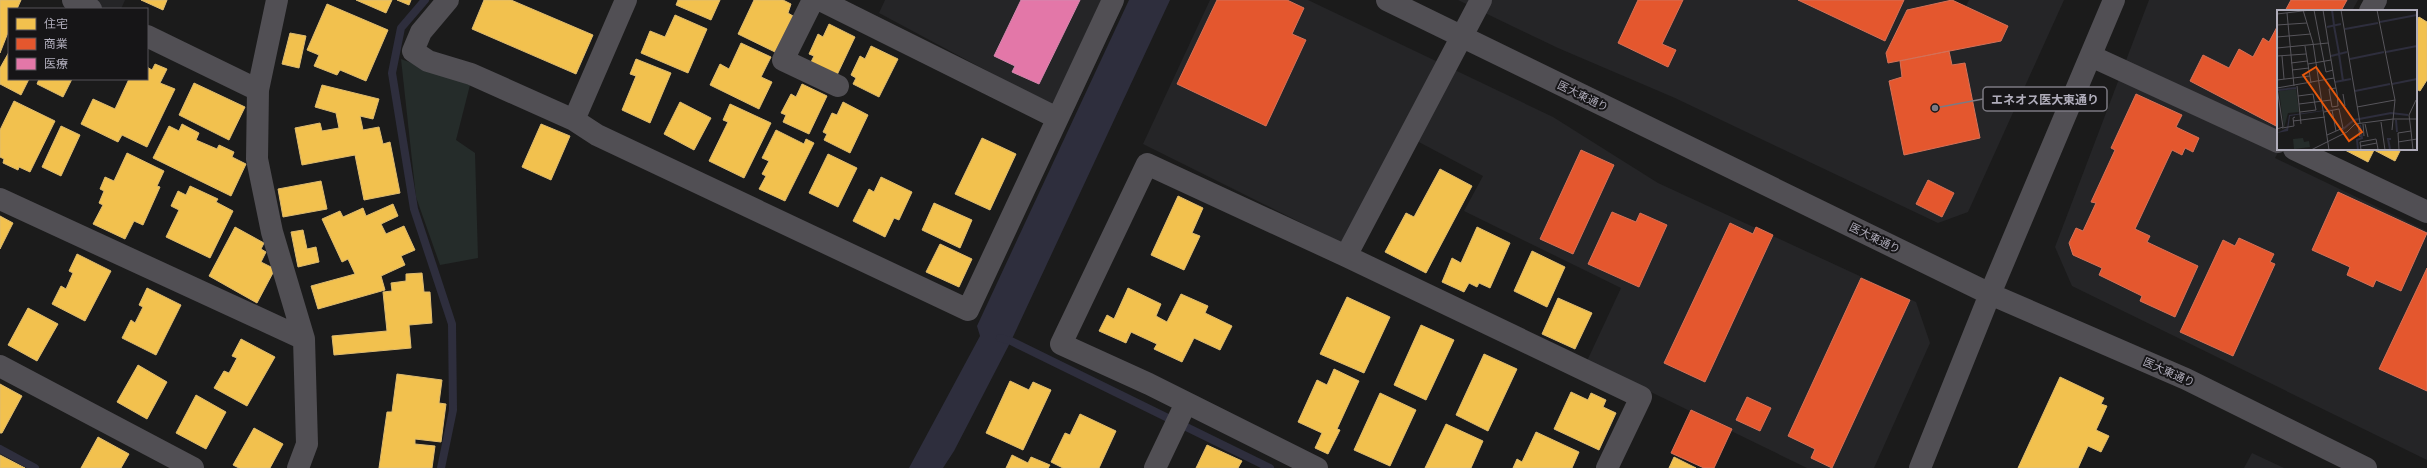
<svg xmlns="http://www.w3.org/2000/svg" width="2427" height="468" font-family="'PT Sans','Noto Sans JP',sans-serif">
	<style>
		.built { fill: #252527 }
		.green { fill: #252c2a }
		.water { fill: #2e2e3d }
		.homes { fill: #f2c14e; stroke: #debb6f }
		.shops { fill: #e4572e; stroke: #d47158 }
		.health { fill: #e377a8; stroke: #d487ae }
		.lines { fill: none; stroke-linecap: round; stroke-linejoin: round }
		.stream { stroke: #2e2e3d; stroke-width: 8 }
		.minor { stroke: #514f54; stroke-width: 22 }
		.labels { text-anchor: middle; stroke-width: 4; stroke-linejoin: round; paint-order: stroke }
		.street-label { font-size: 11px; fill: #b0adbb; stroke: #161517 }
		.inset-river { fill: none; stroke: #2e2e3d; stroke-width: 2 }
		.inset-road { fill: none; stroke: #57555b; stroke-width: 1 }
		.view { fill: #e8590c; fill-opacity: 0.15; stroke: #e8590c; stroke-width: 2 }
		.inset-edge { fill: none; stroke: #b0adbb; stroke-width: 2 }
		.leader { fill: none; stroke: #7c7a83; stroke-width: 1.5 }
		.callout-dot { fill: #7c7a83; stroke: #161517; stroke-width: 1.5 }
		.callout { fill: #161517; stroke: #7c7a83; stroke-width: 1.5 }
		.callout-label { font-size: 12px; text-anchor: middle; font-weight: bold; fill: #b0adbb }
	</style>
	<rect width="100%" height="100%" fill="#1b1b1b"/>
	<path class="built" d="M63,0H125L121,9H81Z
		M885,0H1125L1071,116L879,13Z
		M1210,0H1308L1553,117L1658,183L1916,302L1930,343L1874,468H1807L1587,361L1621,288L1464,211L1483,176L1400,132L1342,243L1143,144Z
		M1458,0H1953L1966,6L1969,0H2064L1968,212L1938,223L1675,98L1558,48Z
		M2149,0H2358L2352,11H2278L2280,149L2275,158L2427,231V460L2072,286L2055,247Z
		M2252,453L2284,468H2244Z"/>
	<path class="green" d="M401,59L470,85L456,140L475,153L478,258L440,265L416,197Z"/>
	<path class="water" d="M1129,0H1170L1011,341L954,451L943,468H909L980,336L977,326Z"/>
	<path class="homes" d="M0,0H21L17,9H9V30L0,53Z
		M141,0H167L163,10Z
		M356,0H392L386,13Z
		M397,0H411L409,5Z
		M484,0H511L593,35L576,74L472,29Z
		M678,0H720L711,20L676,5Z
		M754,0H783L791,4L788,13L793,16L775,52L738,34Z
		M327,4L388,30L366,81L340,70L337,75L314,66L319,55L307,50Z
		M675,15L707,29L688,73L641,53L650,31L665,37Z
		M2419,17L2427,22V80L2420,91L2416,89V21Z
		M829,24L855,37L837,75L811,62L814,56L809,54L818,34L823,37Z
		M290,33L306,36L299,68L282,64Z
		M741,43L771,57L761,77L772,82L759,109L710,85L720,64L729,69Z
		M871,46L898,59L879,97L853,84L856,78L851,75L860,56L865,59Z
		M9,52V79H29L21,95L0,84V68Z
		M636,59L671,73L650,123L622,110L636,76L630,74Z
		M155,64L167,69L160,83L175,89L147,147L122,135L118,142L81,124L93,99L115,109L129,79H147V67L152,70Z
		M39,79H72L63,97L37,84Z
		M194,83L245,107L229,140L179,115Z
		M802,84L827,96L809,134L783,122L786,115L781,113L791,94L796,97Z
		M322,85L379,99L373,119L360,116L363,130L379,127L383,144L390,142L400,193L364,200L355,155L302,165L295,128L320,123L322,131L339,128L336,113L315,107Z
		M14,101L55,121L30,172L19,167L18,170L3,163L4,159L0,157V130Z
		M680,102L711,118L694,150L664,134Z
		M843,102L868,115L850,153L824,140L827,134L823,132L832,113L837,115Z
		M730,104L771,123L744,178L709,161L728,122L723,120Z
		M182,124L199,133L196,140L217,149L219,145L234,152L232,157L246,164L231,196L153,158L169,126L179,131Z
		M541,124L570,136L551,180L522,167Z
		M61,126L80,135L61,176L42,167Z
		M776,130L804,144L806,139L814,143L785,201L759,189L766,176L762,174L769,161L762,158Z
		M982,138L1016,154L990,210L955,194Z
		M2343,149H2401L2395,161L2374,150L2368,162Z
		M127,153L164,171L157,186L160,187L143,225L134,221L125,239L93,224L103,205L99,203L104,191L100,189L105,177L114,181Z
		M828,154L857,168L838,207L809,193Z
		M1440,169L1472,186L1426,273L1385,252L1406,213L1414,217Z
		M881,177L912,192L899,220L894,218L885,237L853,221L869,189L874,192Z
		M321,181L327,209L283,217L278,189Z
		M190,186L218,199L216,202L233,211L210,258L166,237L179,210L171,206L178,191L186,195Z
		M1178,196L1203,208L1192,233L1200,236L1184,270L1151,255Z
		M934,203L972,220L960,248L922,230Z
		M393,204L398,216L381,224L386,234L404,226L415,250L401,256L405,265L381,276L385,290L318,309L311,286L355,274L348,259L342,262L322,219L340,211L343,217L363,208L366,216Z
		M0,216L13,223L0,249Z
		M235,227L264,243L261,249L266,252L261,262L275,269L257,303L209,276Z
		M1477,227L1510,243L1490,288L1479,283L1477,287L1469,283L1464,292L1442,282L1452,258L1461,263Z
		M303,230L307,249L316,247L319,262L298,267L291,232Z
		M940,244L972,259L959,287L926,272Z
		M1532,251L1565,267L1547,307L1514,291Z
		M77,254L111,271L85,321L52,304L61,286L66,289L73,273L69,271Z
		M422,273L424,292H430L432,323L409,325L411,348L334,355L332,336L387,331L383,292L392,291L391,283L406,281V274Z
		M147,288L181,305L156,355L122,338L131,320L135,323L143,307L139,305Z
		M1128,288L1161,304L1156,316L1167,322L1181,294L1208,306L1205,313L1232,326L1220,350L1194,338L1182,362L1154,349L1157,344L1131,332L1126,343L1099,331L1107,315L1114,319Z
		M1347,297L1390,317L1364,373L1320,354Z
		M1558,298L1592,313L1575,349L1542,334Z
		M28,308L58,324L37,361L8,345Z
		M1421,325L1454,340L1426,400L1394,385Z
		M241,339L275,357L247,406L214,388L224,371L229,373L237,358L232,356Z
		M1484,354L1517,369L1488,431L1456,415Z
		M138,365L167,382L147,419L117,402Z
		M1334,369L1359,381L1337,429L1340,430L1328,454L1315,448L1322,433L1298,422L1317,380L1327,385Z
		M397,374L442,380L439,403L446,404L441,442L415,439V444L435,446L432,468H379L387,412H392Z
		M2060,377L2104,398L2101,404L2107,406L2096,430L2109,436L2101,452L2088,446L2078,468H2018Z
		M1010,381L1029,390L1033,382L1051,390L1023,450L986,433Z
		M0,384L22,396L2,433H0Z
		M1571,392L1588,400L1591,393L1606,400L1603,407L1616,413L1599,450L1554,429Z
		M1380,393L1416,410L1390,466L1354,450Z
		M196,395L226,412L206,449L176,433Z
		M1080,414L1116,431L1099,468H1063L1051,462L1065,433L1070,435Z
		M1446,424L1483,441L1471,468H1425Z
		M254,428L283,444L270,468H239L233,465Z
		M1536,432L1579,452L1572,468H1513L1517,459L1522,462Z
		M98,437L129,454L121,468H81Z
		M1207,445L1242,461L1238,468H1196Z
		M0,455L25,468H0Z
		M1012,455L1028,463L1031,457L1050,465L1048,468H1006Z
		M1674,457L1696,468H1669Z"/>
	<path class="shops" d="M1217,0H1287L1304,8L1292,34L1306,40L1266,126L1177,84Z
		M1638,0H1683L1662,44L1676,50L1668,67L1618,43Z
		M1798,0H1904L1885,41Z
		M1952,0L2008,26L2001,41L1888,63L1886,53L1907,10Z
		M2291,0H2347L2341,11H2285Z
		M2278,25V127L2190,81L2203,55L2229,68L2239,49L2253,57L2263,38L2269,42Z
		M1949,51L1952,65L1965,63L1980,138L1904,155L1889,81L1902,77L1900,61Z
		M2136,94L2182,115L2176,127L2199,138L2193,152L2185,148L2182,155L2172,150L2135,229L2150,236L2147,242L2198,266L2175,317L2140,301L2142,296L2099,275L2102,268L2073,255L2069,243L2076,228L2083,231L2096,203L2091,202L2115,150L2111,148Z
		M1581,150L1614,165L1573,254L1540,239Z
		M1928,180L1954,193L1942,217L1916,204Z
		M2338,192L2427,233L2401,291L2376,280L2373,287L2347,275L2350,267L2312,250Z
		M1612,212L1636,222L1640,213L1667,225L1639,287L1588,264Z
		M1730,223L1753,234L1756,227L1773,235L1705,382L1664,363Z
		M2239,238L2274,254L2270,262L2275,264L2233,356L2180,332L2223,240L2235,246Z
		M2427,268V391L2379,369Z
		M1861,278L1910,300L1832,468L1811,458L1815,449L1788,436Z
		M1747,397L1771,408L1760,431L1736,420Z
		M1691,410L1732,429L1714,468H1704L1671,453Z"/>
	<path class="health" d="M1021,0H1080L1039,84L1012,72L1015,66L994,56Z"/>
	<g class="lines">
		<path class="stream" d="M425,0L401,28L392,73L414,209L452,324L453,410L441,468
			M1000,338L1011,341L1270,468
			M0,449L35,468"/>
		<path class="minor" d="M73,0L91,9
			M277,0L258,90L257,159L272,232L304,339L307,444L298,468
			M448,0L421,32L413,51L428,61L471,74L574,120L597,135L968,310L1113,0
			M813,0L783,60L838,86
			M820,0L1057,118
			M1387,0L1990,294L2186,379L2366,468
			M2370,11L2376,0
			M147,36L258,90
			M2091,56L2278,142
			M574,120L626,0
			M2294,149L2427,212
			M0,199L304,339
			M1346,256L1481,0
			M0,366L193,468
			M1155,468L1186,403
			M1317,468L1149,384L1061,344L1147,164L1346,256L1641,397L1607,468
			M1920,468L1990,294L2114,0"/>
	</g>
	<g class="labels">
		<g class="street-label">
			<text transform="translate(1583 96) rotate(26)" y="4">医大東通り</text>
			<text transform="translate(1875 238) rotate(26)" y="4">医大東通り</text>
			<text transform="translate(2169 372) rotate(24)" y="4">医大東通り</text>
		</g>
	</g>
	<g transform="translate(2277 10)">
		<rect width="140" height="140" fill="#1b1b1b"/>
		<path d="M19,79L22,102L11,103L7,118L2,81ZM26,128L27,132L32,131L33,137L17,139L16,129Z" fill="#252c2a"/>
		<path d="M79,96L13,106L11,121L0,123L10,118L12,105Z" fill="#2e2e3d"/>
		<path class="inset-river" d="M55,0L57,15M103,12L140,5M57,16L62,43M50,17L64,14M68,19L101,13M109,42L140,36M62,44L66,71M54,46L70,42M73,49L107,42M58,72L74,69M115,74L140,69M1,80L19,78M78,81L113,74M119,110L120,122M65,120L77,110L114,103L131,105M113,139L111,129H114M81,140L80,130L85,128L83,115"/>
		<path class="inset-road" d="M26,0L36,33L52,140M37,0L49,62L56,60M64,0L83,113M100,0L118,90L115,120M10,3L17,76M0,4L34,0M0,15L30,13M0,27L34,24M28,36L34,73M0,38L51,33M0,46L29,44M5,46L7,69M14,53L30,51M31,54L54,50M15,60L32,58M57,68L60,83L61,96L55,97L52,79L59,78M0,70L33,66M20,76L24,114M66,84L68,96M21,86L36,84L39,100L23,102M22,94L54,90M80,97L118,90M55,100L59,121M47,102L62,99L66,118L50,125M16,111L48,107M104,112L108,140M81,114L83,127M86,114L87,126M88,114L91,127M5,118L17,116L16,108L18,107M0,119L6,117L0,78L57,68L46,0M134,121L132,105L139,90M121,132L140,129M84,136L100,133M34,140L70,122L78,114L116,109H140M84,140L83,132L99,129L101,139L98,140M122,140L121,123L134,121L136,140"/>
		<path class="view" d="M39,57L85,122L72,131L26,65Z"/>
		<rect width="140" height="140" class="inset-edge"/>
	</g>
	<path class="leader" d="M1935 108L1983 99"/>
	<circle class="callout-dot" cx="1935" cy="108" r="4"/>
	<rect class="callout" x="1983" y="87" width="124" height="24" rx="4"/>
	<g class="callout-label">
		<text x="2045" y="104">エネオス医大東通り</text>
	</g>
	<rect x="8" y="8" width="140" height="72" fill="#161517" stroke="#545259"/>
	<rect x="16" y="18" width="20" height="12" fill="#f2c14e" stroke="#545259"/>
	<text x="44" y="28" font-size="12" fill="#b0adbb">住宅</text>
	<rect x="16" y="38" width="20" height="12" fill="#e4572e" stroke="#545259"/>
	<text x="44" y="48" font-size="12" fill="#b0adbb">商業</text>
	<rect x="16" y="58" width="20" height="12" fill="#e377a8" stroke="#545259"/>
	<text x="44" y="68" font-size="12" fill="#b0adbb">医療</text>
</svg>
